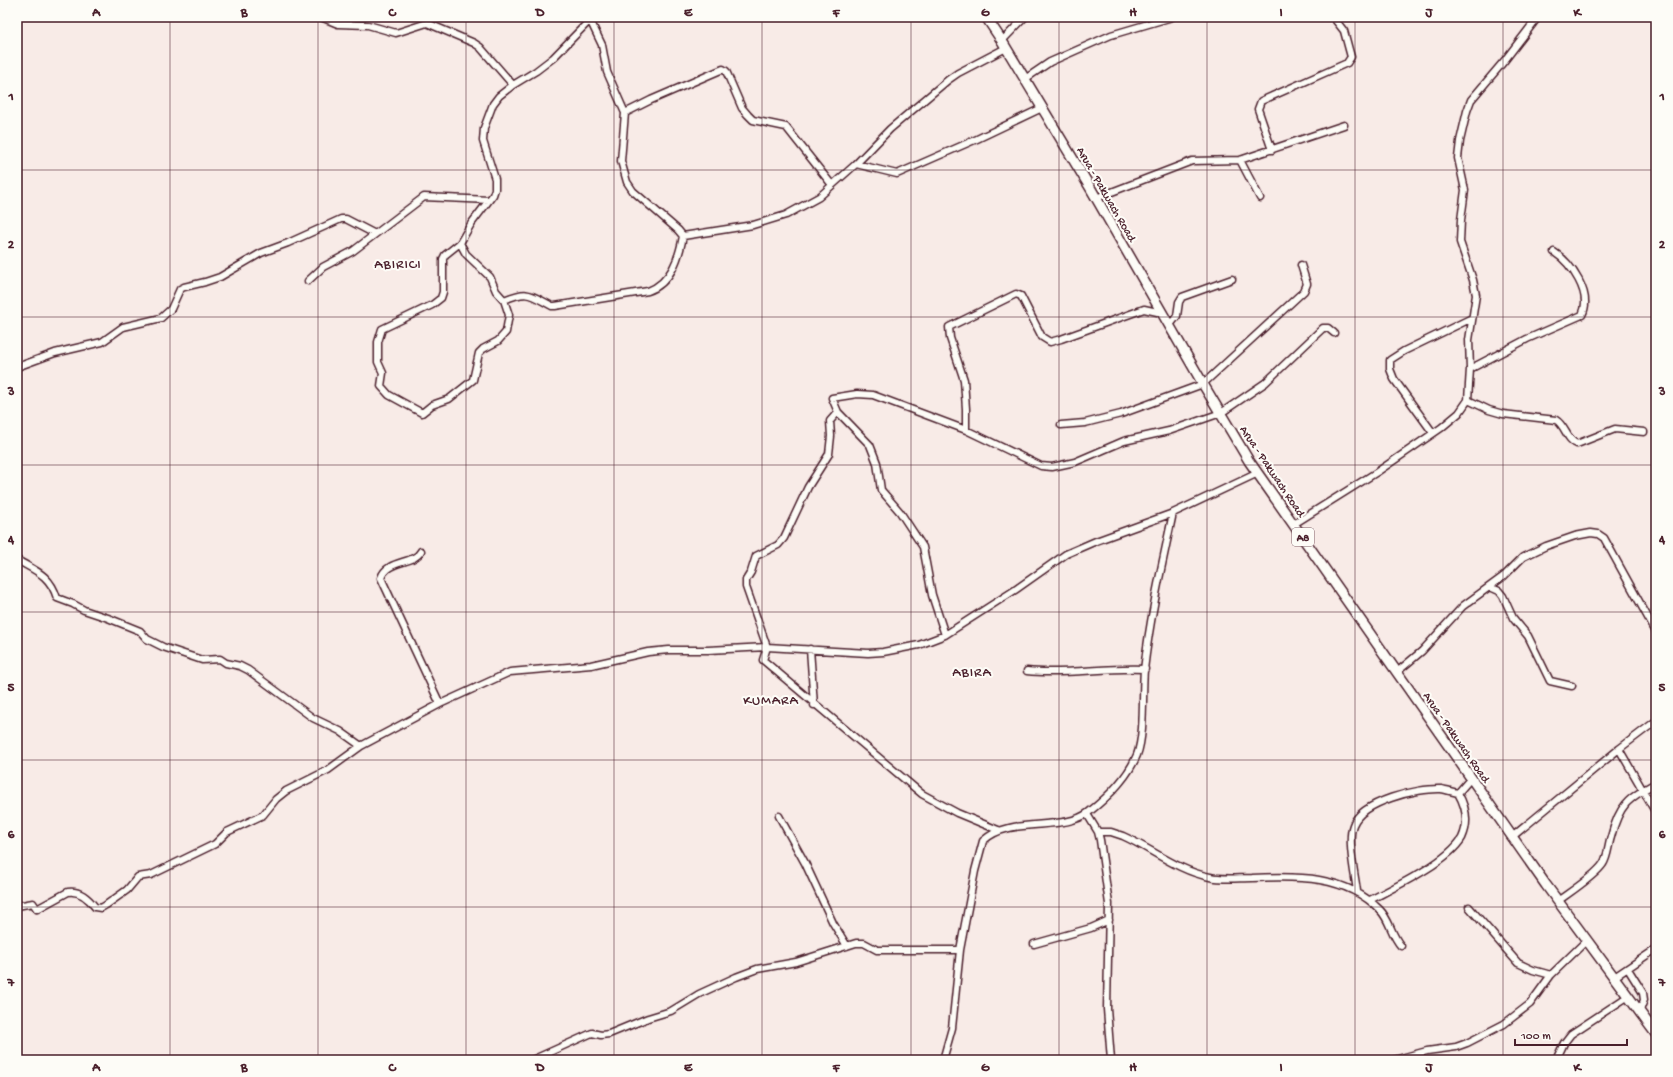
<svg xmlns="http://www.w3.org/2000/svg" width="1673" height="1077" font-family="'Gochi Hand',sans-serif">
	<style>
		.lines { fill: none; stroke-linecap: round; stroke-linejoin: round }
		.street-casing { stroke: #4a1f2b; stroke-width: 9 }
		.primary-casing { stroke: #4a1f2b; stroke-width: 12 }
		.street { stroke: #fdfcf7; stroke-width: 6 }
		.primary { stroke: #fdfcf7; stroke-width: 9 }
		.grid { fill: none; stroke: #4a1f2b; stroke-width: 1; stroke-opacity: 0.55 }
		.labels { text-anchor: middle; stroke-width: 4; stroke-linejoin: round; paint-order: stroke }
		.shield { fill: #fdfcf7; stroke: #806168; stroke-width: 1 }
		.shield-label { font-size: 11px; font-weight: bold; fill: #4a1f2b }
		.street-label { font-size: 12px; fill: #4a1f2b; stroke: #fdfcf7 }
		.quarter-label { font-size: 14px; letter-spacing: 1px; fill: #4a1f2b; stroke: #fdfcf7 }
		.neatline { fill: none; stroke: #4a1f2b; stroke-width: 1.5 }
		.grid-label { font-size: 13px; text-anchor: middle; font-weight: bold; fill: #4a1f2b }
	</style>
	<rect width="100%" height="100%" fill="#f8ebe7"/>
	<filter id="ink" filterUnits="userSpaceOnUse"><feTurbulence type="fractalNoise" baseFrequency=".025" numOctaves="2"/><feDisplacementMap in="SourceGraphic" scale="8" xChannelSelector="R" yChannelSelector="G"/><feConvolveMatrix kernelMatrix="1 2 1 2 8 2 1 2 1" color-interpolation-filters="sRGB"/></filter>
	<g filter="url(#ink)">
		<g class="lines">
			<g class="street-casing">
				<path id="street" d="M321,17L338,24L368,25L396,33L427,23L474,43L480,47L513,85
					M1002,41L1025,17
					M1025,79L1050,62L1111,35L1172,17
					M625,113L651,100L723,69L726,71L742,108L748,115L753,120L786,127L832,185
					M1272,150L1258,109L1261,101L1347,63L1351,57L1344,31L1333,17
					M1240,160L1260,198
					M856,164L897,174L977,139L1042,108
					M1096,198L1192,161L1240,160L1344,125
					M683,236L753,225L786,215L819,197L856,164L890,129L948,80L958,73L1006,48
					M460,243L466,254L490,277L496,291L504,300L509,315L507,326L506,332L498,341L483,349L479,353L473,380L449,399L432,405L422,413L389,395L381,386L383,373L378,362V342L382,329L432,305L441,298L443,292V259L445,255L460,243L471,224L493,195L495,189V179L483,141L484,128L493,104L499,96L513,85L536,71L553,58L593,17
					M308,281L323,267L353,251L424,197L489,200
					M504,300C529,290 529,294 552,306H555L648,291C671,283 679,258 683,236L678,230L633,191L627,182L621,161L625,113L607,72L602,45L590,20
					M1170,325L1177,316L1179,302L1182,297L1232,279
					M17,367L55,353L102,342L123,327L161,318L171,309L180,289L184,287L205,282L220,277L261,253L288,243L341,219H346L375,234
					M1470,369L1527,339L1582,315C1593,294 1571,263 1554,252
					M1468,400L1489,410L1503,414L1556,420C1566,426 1566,440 1577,444L1615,429L1644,432
					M838,412L830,421L831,436L829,454L808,487L784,538L778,545L756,556L751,572L746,580V587L767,647L763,660L922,794L957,813L998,830
					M1061,425L1085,423L1121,414L1203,384L1304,291L1307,284L1301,265
					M966,430V409L964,380L950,338L949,327L1016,294L1021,296L1042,337L1050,342L1061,339L1144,309L1162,313
					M1433,433L1394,379L1390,369V360L1404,351L1472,318
					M1294,524L1377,472L1441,428L1459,413L1468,400L1470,369L1469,340L1476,295L1473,280L1460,242L1461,220L1465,190L1458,158L1460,141L1467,111L1471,100L1505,60L1538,17
					M421,551C414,565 387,559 381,578L440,704
					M17,560C36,571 50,575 57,598L73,604L84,610L108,618L140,631L147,639L163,647L202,660L220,659L226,663L240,666L248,670L313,718L340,731L361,746
					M1490,587L1499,591L1503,596L1513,618L1528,636L1550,681L1572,686
					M945,635L932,595L923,547L900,512L881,490L877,463L870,445L838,412L832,398L857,394L873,395L966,430L1041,466L1052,467L1075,462L1124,441L1169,431L1221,413L1265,383L1323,328H1328L1334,333
					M810,649L814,705
					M1027,671C1066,675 1105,667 1145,669
					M1397,672L1422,651L1463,606L1504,576L1523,557L1546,546L1575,536L1591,533L1598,534L1604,538L1656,632
					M1619,749L1656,813
					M1087,814L1098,832L1100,840L1109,904L1107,1009L1111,1060
					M779,816L805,863L833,923L847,946
					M1098,832H1111L1123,836C1152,849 1178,871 1210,877C1223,880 1238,878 1252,878C1297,876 1346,875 1380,910C1390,920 1391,935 1401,946
					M1512,837L1619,749L1656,721
					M1357,891C1355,875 1347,840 1353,825C1362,801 1418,788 1441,789C1447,790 1453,792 1458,793
					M1370,900C1395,887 1448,862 1462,838C1469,823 1466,807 1458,793L1471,778
					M1558,901C1570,892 1595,876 1603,864C1608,856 1608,846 1611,837C1619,805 1628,798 1656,783
					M17,906L33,903L37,909L68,892C80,890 89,899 95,907L101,908L106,905L127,890L138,877L151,875L215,844L227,832L263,815L276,799L286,791L328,770L361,746L440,704L510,672L591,665L648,652L669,650H708L767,647L868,653L883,652L919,645L945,635L1015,590L1066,554L1096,541L1173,513L1258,473
					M1469,907L1518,963L1533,970L1551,975
					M1034,944L1091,928L1109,920
					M1628,969L1643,993L1644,1000L1639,1013
					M1613,978L1656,949
					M532,1060L592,1033L601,1035L609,1034L648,1018L671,1011L699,994L736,977L757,969L796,962L856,943H864L877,950H960
					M943,1060L952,1028L960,950L975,871L983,841C1010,815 1063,833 1089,812C1108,797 1128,777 1137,755C1145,734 1142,694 1144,670C1150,617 1162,565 1173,513
					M1394,1060L1427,1051L1456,1047L1467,1043L1504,1024L1530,1004L1551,975L1586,941
					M1556,1060L1564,1043L1571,1034L1627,997"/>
			</g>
			<g class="primary-casing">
				<path id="primary" d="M986,17L1002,41L1091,189L1203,384L1249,461L1546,885L1656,1034"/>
			</g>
			<use href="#street" class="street"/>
			<use href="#primary" class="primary"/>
		</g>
	</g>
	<path class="grid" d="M170,17V1060M318,17V1060M466,17V1060M614,17V1060M762,17V1060M911,17V1060M1059,17V1060M1207,17V1060M1355,17V1060M1503,17V1060M17,170H1656M17,317H1656M17,465H1656M17,612H1656M17,760H1656M17,907H1656"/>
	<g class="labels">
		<rect class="shield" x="1292" y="528" width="22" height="18" rx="3"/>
		<g class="shield-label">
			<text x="1303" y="541">A8</text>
		</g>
		<g class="street-label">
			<text transform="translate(1107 194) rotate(60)" y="4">Arua - Pakwach Road</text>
			<text transform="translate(1273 471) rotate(56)" y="4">Arua - Pakwach Road</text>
			<text transform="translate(1457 737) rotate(55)" y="4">Arua - Pakwach Road</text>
		</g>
		<g class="quarter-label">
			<text x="398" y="268">ABIRICI</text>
			<text x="972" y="676">ABIRA</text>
			<text x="771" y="704">KUMARA</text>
		</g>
	</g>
	<rect width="1673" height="1077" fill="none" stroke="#fdfcf7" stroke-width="44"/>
	<path d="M1515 1039v6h112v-6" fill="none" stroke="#4a1f2b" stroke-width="2"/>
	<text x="1521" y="1039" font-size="12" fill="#4a1f2b" stroke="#fdfcf7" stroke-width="3" paint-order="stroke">100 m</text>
	<rect x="22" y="22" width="1629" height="1033" class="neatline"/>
	<g class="grid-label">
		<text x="96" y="16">A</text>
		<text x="244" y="16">B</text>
		<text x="392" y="16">C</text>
		<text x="540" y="16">D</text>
		<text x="688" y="16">E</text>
		<text x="836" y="16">F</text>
		<text x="985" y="16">G</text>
		<text x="1133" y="16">H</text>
		<text x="1281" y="16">I</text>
		<text x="1429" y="16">J</text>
		<text x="1577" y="16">K</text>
		<text x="11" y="100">1</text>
		<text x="1662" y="100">1</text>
		<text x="11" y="248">2</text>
		<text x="1662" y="248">2</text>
		<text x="11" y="395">3</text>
		<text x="1662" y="395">3</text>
		<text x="11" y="543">4</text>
		<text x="1662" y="543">4</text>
		<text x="11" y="691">5</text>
		<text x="1662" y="691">5</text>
		<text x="11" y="838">6</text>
		<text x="1662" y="838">6</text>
		<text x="11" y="986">7</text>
		<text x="1662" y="986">7</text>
		<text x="96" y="1071">A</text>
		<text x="244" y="1071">B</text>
		<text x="392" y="1071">C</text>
		<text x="540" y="1071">D</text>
		<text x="688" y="1071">E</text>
		<text x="836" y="1071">F</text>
		<text x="985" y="1071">G</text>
		<text x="1133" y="1071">H</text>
		<text x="1281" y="1071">I</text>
		<text x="1429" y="1071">J</text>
		<text x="1577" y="1071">K</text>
	</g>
</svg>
